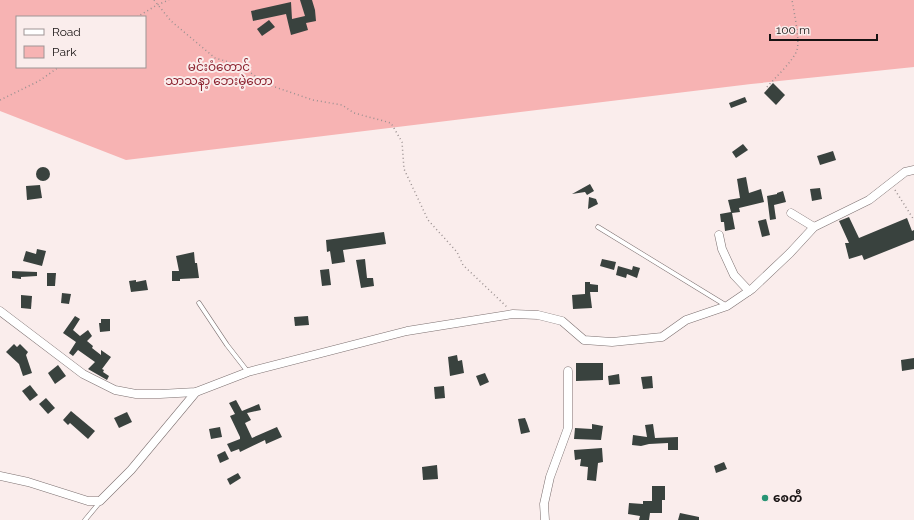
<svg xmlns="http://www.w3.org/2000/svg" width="914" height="520" font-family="Raleway,'Noto Sans Myanmar',sans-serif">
	<rect width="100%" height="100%" fill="#faedec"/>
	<!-- green -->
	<path fill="#f7b3b3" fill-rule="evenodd" d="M0,0H914V67L751,84L126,160L0,111ZM17,17H145V67H17Z"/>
	<!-- building -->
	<g fill="#39423e">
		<path d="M300,0H312L315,10L316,21L306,23L308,30L291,35L286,14L253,21L251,11L291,2L292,19L305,16Z"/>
		<path d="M269,20L275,27L262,36L257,29Z"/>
		<path d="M773,83L785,95L776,105L764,93Z"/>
		<path d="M745,97L747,102L731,108L729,103Z"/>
		<path d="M743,144L748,150L736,158L732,152Z"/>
		<path d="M833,151L836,160L820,165L817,156Z"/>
		<circle cx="43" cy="174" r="7"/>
		<path d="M746,177L749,193L761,189L764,202L739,208L740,212L732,213L735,229L725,231L724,222H721L720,214L731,212L728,200L740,198L737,179Z"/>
		<path d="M590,184L594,191L587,195L585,192L572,194Z"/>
		<path d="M40,185L42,198L27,200L26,186Z"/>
		<path d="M820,188L822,199L812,201L810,189Z"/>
		<path d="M783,191L786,202L774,205L776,219L770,220L767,196L777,194V193Z"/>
		<path d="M589,197L596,199L598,204L588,209Z"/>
		<path d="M849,217L859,238L907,218L912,231L914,230V240L864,260L862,255L849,259L845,243H849L839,221Z"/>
		<path d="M766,219L770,235L762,237L758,221Z"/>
		<path d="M384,232L386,244L343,250L345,262L332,264L330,251L327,252L326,240Z"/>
		<path d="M37,249L46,251L42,266L23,261L26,251L36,254Z"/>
		<path d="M194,252L195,263H197L199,278L180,279V281H172V271H179L176,256Z"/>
		<path d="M365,259L367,278H373L374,286L361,288L356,260Z"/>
		<path d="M602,259L616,262L614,270L600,266Z"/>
		<path d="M618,266L632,270L633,266L640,268L637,278L627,274L626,278L616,275Z"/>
		<path d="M329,269L331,285L322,286L320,270Z"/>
		<path d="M12,271L37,272V276L21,277V279L12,278Z"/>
		<path d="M47,273H56L55,286H47Z"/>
		<path d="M136,280V282L146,280L148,290L131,292L129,281Z"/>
		<path d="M585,282H590V284L598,285V292H590L592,308L573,309L572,295L585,294Z"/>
		<path d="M62,293L71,294L69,304L61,303Z"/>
		<path d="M21,295L32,296L31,309L21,308Z"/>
		<path d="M75,316L80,319L73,330L80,336L88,330L92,336L87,341L93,346L92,348L101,355V350L111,357L102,369L104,370L103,372L109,376L107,380L88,369L95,362L78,350L73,356L69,353L76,342L63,333Z"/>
		<path d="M308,316L309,325L295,326L294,317Z"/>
		<path d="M101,319H110V331L100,332L99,323H101Z"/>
		<path d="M14,344L17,347L20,344L28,352L26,355L32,373L23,376L19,364L6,352Z"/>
		<path d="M457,355L458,361L462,360L464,373L450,376L448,357Z"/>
		<path d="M914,358V369L902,371L901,360Z"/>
		<path d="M576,363H603V380L576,381Z"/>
		<path d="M58,365L66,376L55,384L48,373Z"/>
		<path d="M485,373L489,382L480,386L476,376Z"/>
		<path d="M619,374L620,384L609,385L608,376Z"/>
		<path d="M652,376L653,388L643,389L641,377Z"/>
		<path d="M30,385L38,395L30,401L22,391Z"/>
		<path d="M444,386L445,398L435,399L434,387Z"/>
		<path d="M46,398L55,408L48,414L39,404Z"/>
		<path d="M236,400L242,411L259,404L261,410L247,413L251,420L245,423L252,438L277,427L282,437L266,444L265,440L240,452L239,449L231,452L227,444L240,439V437L230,416L235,414L229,403Z"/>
		<path d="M71,411L95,431L88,439L70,423L68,425L63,420Z"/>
		<path d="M127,412L132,422L119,428L114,418Z"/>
		<path d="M525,418L527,423L530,432L521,434L518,419Z"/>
		<path d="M592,424L603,426L601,440L574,439L575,428L592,429Z"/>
		<path d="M653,424L655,438L678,437V450H668V443L649,444L641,446L632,445L633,435L647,437L645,425Z"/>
		<path d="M220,427L222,437L211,439L209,429Z"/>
		<path d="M602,448L603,462L598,463L596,481L587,480L588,467L580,466L581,459L575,460L574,450Z"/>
		<path d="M225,451L229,459L220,463L217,455Z"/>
		<path d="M724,462L727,469L716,473L714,466Z"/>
		<path d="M437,465L438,479L423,480L422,467Z"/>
		<path d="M238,473L241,478L230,485L227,479Z"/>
		<path d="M652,486H665V500H662V513H650L649,520H639L640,516L628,514L629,503L643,504V501H652Z"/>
		<path d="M680,513L699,517V520H678Z"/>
	</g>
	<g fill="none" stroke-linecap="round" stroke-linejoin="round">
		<defs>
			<g id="lane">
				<path d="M598,227L727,306"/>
				<path d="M199,303L227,345L248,372"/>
				<path d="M85,520L100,502"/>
			</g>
			<g id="street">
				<path d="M791,213L814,227"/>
				<path d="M719,235L722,249L734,275L749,291"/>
				<path d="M0,311L83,374L115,390L136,394H160L196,392L248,372L407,331L513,314L538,315L562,321L584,340L612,342L662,337L686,320L727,306L752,289L790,253L814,227L869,200L905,172L914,170"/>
				<path d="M0,476L28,482L88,501H100L131,470L196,392"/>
				<path d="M545,520L544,504L550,477L568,428V371"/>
			</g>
		</defs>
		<!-- lane casing -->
		<use href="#lane" stroke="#7c7070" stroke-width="5"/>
		<!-- street casing -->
		<use href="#street" stroke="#7c7070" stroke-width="9"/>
		<!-- path -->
		<g stroke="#9b9191" stroke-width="1.5" stroke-dasharray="1 3" stroke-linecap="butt">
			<path d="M154,0L171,21L215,58L239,65L269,85L313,100L342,105L354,113L391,123L402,142L404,169L428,220L457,252L463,265L508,308"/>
			<path d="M137,17L157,5L169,0"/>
			<path d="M767,87C774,79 794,60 797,50C800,40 794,12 792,0"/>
			<path d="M0,100L39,81L59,67"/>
			<path d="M895,190L914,220"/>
		</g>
		<!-- lane -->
		<use href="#lane" stroke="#fff" stroke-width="4"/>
		<!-- street -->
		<use href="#street" stroke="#fff" stroke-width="8"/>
	</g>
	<!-- markers -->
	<circle fill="#289474" stroke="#faedec" stroke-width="1.5" cx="765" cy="498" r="4"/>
	<g text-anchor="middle" stroke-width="4" stroke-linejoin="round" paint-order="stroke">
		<!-- park labels -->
		<g font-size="12" fill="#8c222f" stroke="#faedec">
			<text x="219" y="71">မင်းဝံတောင်<tspan x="219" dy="14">သာသနာ့ ‌ဘေးမဲ့တော</tspan></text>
		</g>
		<!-- poi labels -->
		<g font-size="12" font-weight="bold" fill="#171212" stroke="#faedec" text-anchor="start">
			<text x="773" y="502">စေတီ</text>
		</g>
	</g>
	<!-- legend -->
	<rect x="16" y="16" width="130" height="52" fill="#faedec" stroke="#9f9595"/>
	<rect x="24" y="29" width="20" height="6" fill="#ffffff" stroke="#9f9595"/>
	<text x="52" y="36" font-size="12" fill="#171212">Road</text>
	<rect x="24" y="46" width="20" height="12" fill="#f7b3b3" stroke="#9f9595"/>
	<text x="52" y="56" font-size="12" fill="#171212">Park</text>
	<!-- scale -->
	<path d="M770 34v6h107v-6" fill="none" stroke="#171212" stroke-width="2"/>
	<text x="776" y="34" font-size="12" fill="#171212" stroke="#faedec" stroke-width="3" paint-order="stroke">100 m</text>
</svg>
